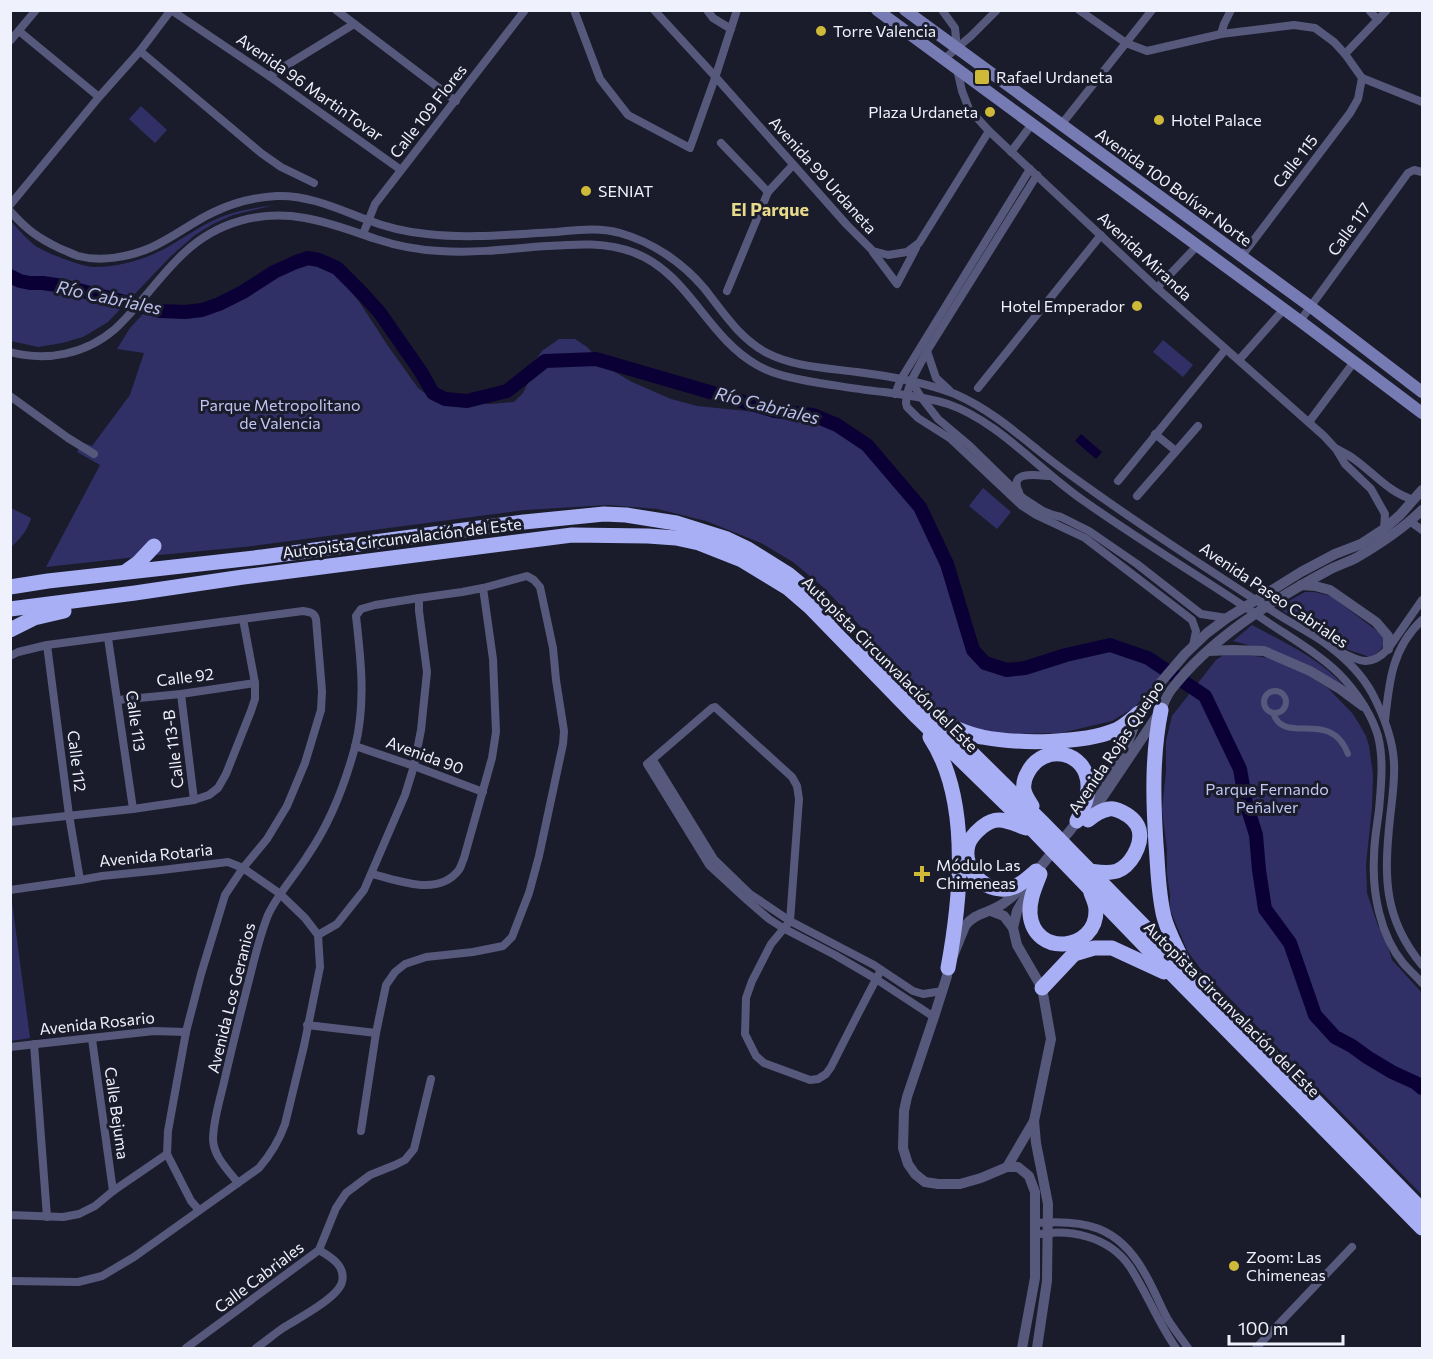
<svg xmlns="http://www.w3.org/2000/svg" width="1433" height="1359" font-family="Commissioner,sans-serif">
	<rect width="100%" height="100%" fill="#1a1c2b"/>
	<!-- green -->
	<g fill="#303067">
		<path d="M141,106L167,130L155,143L129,119Z"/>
		<path d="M274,205L233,215L213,224L195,235L171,256L108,322L83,337L62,343L38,347L11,341V221C19,230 27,240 37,247C49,254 80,266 93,267C112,268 139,261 156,253C178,243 198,226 221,217C238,210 256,208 274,205Z"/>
		<path d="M306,260L333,270L360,303L388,346L418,388L431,398L459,403L491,404L514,402L523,393L531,377L532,365L542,351L559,339H575L587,347L606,367L632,382L671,399L697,406L814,418L837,426L857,438L876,455L900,481L925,517L943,548L969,641L978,657L1000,672H1029L1115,644L1156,661L1166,668L1135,707L1112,721L1061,733L1002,734L978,731L946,718L925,698L850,615L823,587L793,562L761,543L706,521L658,509L608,505L525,510L244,547L127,558L46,567L100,465L77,452L84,443L92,446L130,395L144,353L117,349L130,328L143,314L174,315L196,312L226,300L261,282L286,264Z"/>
		<path d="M1163,340L1193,365L1183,377L1153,352Z"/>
		<path d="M983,488L1011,512L997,529L969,506Z"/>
		<path d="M11,508L31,518C28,530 20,539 11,547Z"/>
		<path d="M1305,592H1314L1331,596L1377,631L1383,637L1385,642C1382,650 1377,653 1370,657L1349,650L1281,610L1287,602Z"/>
		<path d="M1252,625C1283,642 1319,658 1343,685L1252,646L1233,641Z"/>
		<path d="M1225,654L1255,656L1268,658L1298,669L1328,688L1352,713L1358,722L1366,736L1369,746L1373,774L1372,808L1366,864L1367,893L1378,926L1386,940L1392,960L1422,993V1195L1200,968L1188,952L1170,910V894L1167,875V849L1162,810L1166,771V741L1172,716L1216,660Z"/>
		<path d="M12,902L30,1038L11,1041L10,903Z"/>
	</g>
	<!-- water -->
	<path fill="#0b0036" d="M1081,434L1102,452L1096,459L1075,441Z"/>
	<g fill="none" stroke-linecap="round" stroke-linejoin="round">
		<!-- river -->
		<path stroke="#0b0036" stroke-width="14" d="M10,276L20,281L30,283H43L63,286L160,311L185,312L202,310L219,304L243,292L274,272L296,262L308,258L319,260L337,268L362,293L380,313L421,372L433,393L445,399L467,401L507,391L545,361L596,359L775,411L813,415L837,425L867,445L920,507L947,564L973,650L985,663L1007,670L1025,668L1066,655L1110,645L1148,658L1205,696L1240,769L1246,803L1256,835L1259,870L1265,909L1290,943L1315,1015L1335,1037L1352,1046L1367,1057L1392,1072L1416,1083L1422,1088"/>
		<!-- pedestrian -->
		<g stroke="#56597c" stroke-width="6">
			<circle cx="1275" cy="702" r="11"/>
			<path d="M1273,713C1285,747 1330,707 1348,754"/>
		</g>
		<!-- minor -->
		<g stroke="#56597c" stroke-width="8">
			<path d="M171,10L269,76L401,170"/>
			<path d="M336,10L456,101"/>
			<path d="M574,10L600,79L628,115L690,148L715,78L737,10"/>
			<path d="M654,10L712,73L847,225L873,251L888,255L907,252L919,243L989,131"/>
			<path d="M707,10L713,18L731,29"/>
			<path d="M942,10L955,28L957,49"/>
			<path d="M1079,10L1126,43L1147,51L1221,34L1294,25L1315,28L1334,42L1345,54L1362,78L1422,102"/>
			<path d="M1369,10L1378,20"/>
			<path d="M19,31L99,97"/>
			<path d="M1221,34L1224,24L1231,10"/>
			<path d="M10,41L36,10"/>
			<path d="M140,51L261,153L281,167L314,183"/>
			<path d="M1345,54L1387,10"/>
			<path d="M943,60L971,36L997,10"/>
			<path d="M957,69L962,91L969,109L989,131L1157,288L1324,436L1336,449L1345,464L1371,489L1385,514L1384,529"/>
			<path d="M269,76L354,24"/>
			<path d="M1061,125L1152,10"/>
			<path d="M721,143L768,192"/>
			<path d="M1011,152L1032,124"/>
			<path d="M1037,175L927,351L911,381L907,394L906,403L907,407L918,418L951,439L1022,506L1036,515L1085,538L1192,620L1196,631L1193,646"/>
			<path d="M10,205L99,97L140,51L171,10"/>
			<path d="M10,211C27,230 38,238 61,249C67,251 72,254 78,256C101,262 129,257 150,248C173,238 192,222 214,212C233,203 257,197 277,196C308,195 336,208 365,219C385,227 406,232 427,234C470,239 514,234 556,232C578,230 599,227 620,233C652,242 682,262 704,288C723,312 739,338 767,353C794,367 827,368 857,372C890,376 924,382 955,394C987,408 1012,429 1039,451C1055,464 1073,477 1090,489C1150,532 1212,572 1274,612C1292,624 1312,633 1329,646C1345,658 1362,675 1372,693C1383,714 1393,739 1394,763C1395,781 1392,800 1390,818C1384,876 1383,918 1422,965"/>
			<path d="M363,234L375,204L525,10"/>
			<path d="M873,252L897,284L916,248"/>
			<path d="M1241,257L1350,113L1358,99L1362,78"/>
			<path d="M1157,288L1197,246"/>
			<path d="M727,291L768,192L793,165"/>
			<path d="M1300,321L1408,173L1414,170L1422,172"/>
			<path d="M927,351L936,378L949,390"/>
			<path d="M10,352C47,362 86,354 115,329C140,306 159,276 184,253C217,222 260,210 305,218C329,222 352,231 376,239C397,246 418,250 440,251C471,253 502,250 533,247C567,245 602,240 635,253C689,274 707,337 757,365C776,376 797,379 819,383C840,386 862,390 884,392C905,395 926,397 948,404C998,421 1040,471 1084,501C1142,542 1204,579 1263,619C1289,637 1325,657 1345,680C1359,696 1372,716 1378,736C1384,760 1381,786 1379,810C1377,826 1374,841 1374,857C1372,892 1380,935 1403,963C1409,970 1416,976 1422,983"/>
			<path d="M1239,360L1284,309"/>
			<path d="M911,381L921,397L938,419L970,446L1023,498L1043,511L1053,515L1061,517L1089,531L1137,564L1201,614L1227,618"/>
			<path d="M978,388L1101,235"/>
			<path d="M895,394L901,379L1030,169"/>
			<path d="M10,396L68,438L94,454"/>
			<path d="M1309,422L1354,362"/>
			<path d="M1155,434L1176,451"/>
			<path d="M1337,449C1342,452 1349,455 1354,459C1375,474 1388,492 1414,500"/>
			<path d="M1118,481L1225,350"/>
			<path d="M1019,492C1008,470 1037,475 1049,476"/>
			<path d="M1137,496L1198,426"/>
			<path d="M1411,522L1422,530"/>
			<path d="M108,638L133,809"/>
			<path d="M47,645L69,815L80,880"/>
			<path d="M1341,652C1360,662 1371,667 1388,649L1422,600"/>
			<path d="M10,656L18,652L47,645L303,611C309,612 314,612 316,619L322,691L321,710L305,763L287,806L267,839L243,868L225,895L201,974L186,1032L168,1131L167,1154L191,1201L199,1210"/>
			<path d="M181,694L194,800"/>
			<path d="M118,700L181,694L255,683"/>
			<path d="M1385,721C1389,682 1392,648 1422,620"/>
			<path d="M355,746L414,766L483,792"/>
			<path d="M653,760L714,859L750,894L790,921L874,965L913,991L923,994L943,991"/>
			<path d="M10,822L133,809L194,800L209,795L218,788L226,774L251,711L255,699V683L243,619"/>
			<path d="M10,890L80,880L102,876L162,870L228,862L243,868L279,893L305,918L318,935L320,967L304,1046L285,1124C279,1141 271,1154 259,1168L134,1257L102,1276L78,1282L10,1281"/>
			<path d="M318,935L337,924L364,890L405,795L414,766L421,730L427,672L419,611V598L462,592L483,588L493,659L496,732L492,758L464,858C462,862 461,868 458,871C437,897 398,880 372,874"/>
			<path d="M881,970C864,1002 847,1035 831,1067L826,1074L818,1079L810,1080L764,1063L756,1056L745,1034L746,998L752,981L771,944L790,921L799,799L797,786L792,777L715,707L712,708L647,764L709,865L747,900L769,919L783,928L835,955L876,979L934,1017"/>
			<path d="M307,1025L376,1033"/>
			<path d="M92,1039L113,1191"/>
			<path d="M34,1044L47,1217"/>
			<path d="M10,1047L154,1031L186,1032"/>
			<path d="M361,1131L376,1033L386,985L395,972L405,964L426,957L473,952L503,946L512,937L529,893L539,856L563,744L564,731L556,680L553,648L540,587L534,580L527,576L483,588"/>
			<path d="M238,1183C228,1170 214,1157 213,1140C213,1121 220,1100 224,1082C232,1047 241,1011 250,976C255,956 260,935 268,915C278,893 295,876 308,855C330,823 345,784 355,747C366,704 361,660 356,616L361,609L375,605L419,598"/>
			<path d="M10,1215L63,1217L79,1214L95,1206L113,1191L167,1154"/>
			<path d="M1035,1223C1085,1219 1118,1226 1144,1272C1153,1287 1159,1303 1167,1318C1173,1328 1181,1338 1188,1348"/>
			<path d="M1034,1235C1069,1228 1109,1236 1130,1267C1147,1293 1158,1323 1176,1348"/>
			<path d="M186,1348L319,1250L336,1208L346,1193L370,1175L395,1165L405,1160L414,1149L431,1079"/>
			<path d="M256,1348C265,1342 274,1334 283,1328C297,1319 338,1298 342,1282C346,1266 331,1257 319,1250"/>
			<path d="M1256,1348L1352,1247"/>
		</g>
		<!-- tertiary -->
		<g stroke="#56597c" stroke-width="10">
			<path d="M1301,585L1315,586L1330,590L1376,622L1388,636V649"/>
			<path d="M1209,651L1232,650L1264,651L1310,671L1340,689L1363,706"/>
			<path d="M1089,802L1127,745L1139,713L1161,682L1185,654L1207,633L1227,618L1301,572L1335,554L1361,544L1384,529L1400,515L1422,490"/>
			<path d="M1090,816L1161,710C1164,703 1167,695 1171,690C1210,639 1271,601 1327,571C1336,566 1346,563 1356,558C1380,544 1403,529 1422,510"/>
			<path d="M1032,885L1017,911L1013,928L1017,945L1042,988L1051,1039L1034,1121L1036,1143L1048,1204L1047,1281L1037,1348"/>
			<path d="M991,911L1004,916L1013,928"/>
			<path d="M1007,1167L1034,1121"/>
			<path d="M1022,1348L1035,1278V1192L1029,1176L1018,1167H1007L981,1178L960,1184H938L925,1182L915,1174L908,1164L903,1148L904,1111L907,1097L934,1017L947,976L948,968L965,926C975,912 991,913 1004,903C1025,888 1042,865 1058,845C1066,836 1074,826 1081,816"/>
		</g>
		<!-- secondary -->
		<g stroke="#767bb3" stroke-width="12">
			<path d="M877,10L1300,321L1422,413"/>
			<path d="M905,10L1311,307L1422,392"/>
		</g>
		<!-- motorway -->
		<g stroke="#a9aff5" stroke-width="15">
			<path d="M125,572L139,562L154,546"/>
			<path d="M10,587L48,581L262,557L524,522L604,514L626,515L676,523L727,539L748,549L788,574L811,593L834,617"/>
			<path d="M10,609L135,593L243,577L572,535L648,536L676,538L699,543L742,560L788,588L810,607L917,717L1036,833L1178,980L1422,1228"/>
			<path d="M10,630L34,618L64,611"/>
			<path d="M864,647L1042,822L1422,1210"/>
			<path d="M1161,710C1152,754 1153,799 1156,844C1158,868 1158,893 1164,917C1168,932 1176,946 1182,960"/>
			<path d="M947,725C958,729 970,735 982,737C1018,744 1082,744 1116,730C1125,726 1132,719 1139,713"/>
			<path d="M930,737C971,799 961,898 948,968"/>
			<path d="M1032,806C1029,801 1025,796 1024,790C1023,784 1025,777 1028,772C1044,742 1087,751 1088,785C1089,797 1082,810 1077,821"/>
			<path d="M1088,820C1094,815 1101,810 1109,809C1113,808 1118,810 1122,812C1142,822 1144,837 1134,855C1130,862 1125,868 1117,871C1108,874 1098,872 1089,871"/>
			<path d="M1026,828C1017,825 1008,820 999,820C993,820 987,823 982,827C976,832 970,838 968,845C961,871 989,897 1014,887C1022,884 1030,876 1036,871"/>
			<path d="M1040,874C1035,887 1029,900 1030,914C1034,958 1097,951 1096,910C1096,904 1093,898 1091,893"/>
			<path d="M1042,988L1074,954L1094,948H1112L1164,972"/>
		</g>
	</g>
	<!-- markers -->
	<g fill="#ceb938" stroke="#1a1c2b" stroke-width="2">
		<circle cx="821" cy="31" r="6"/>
		<rect x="974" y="69" width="16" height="16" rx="3"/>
		<circle cx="990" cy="112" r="6"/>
		<circle cx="1159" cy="120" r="6"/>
		<circle cx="586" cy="191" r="6"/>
		<circle cx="1137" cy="306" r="6"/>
		<path d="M919 865h6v6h6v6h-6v6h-6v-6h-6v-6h6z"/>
		<circle cx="1234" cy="1266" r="6"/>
	</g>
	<g text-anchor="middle" stroke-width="6" stroke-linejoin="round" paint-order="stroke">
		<!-- poi labels -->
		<g font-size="16" fill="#eff1fc" stroke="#1a1c2b" text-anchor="start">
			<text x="833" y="37">Torre Valencia</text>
			<text x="996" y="83">Rafael Urdaneta</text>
			<text x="978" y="118" text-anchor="end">Plaza Urdaneta</text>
			<text x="1171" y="126">Hotel Palace</text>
			<text x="598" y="197">SENIAT</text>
			<text x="1125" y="312" text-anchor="end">Hotel Emperador</text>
			<text x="936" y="871">Módulo Las<tspan x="936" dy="18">Chimeneas</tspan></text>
			<text x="1246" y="1263">Zoom: Las<tspan x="1246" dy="18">Chimeneas</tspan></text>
		</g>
		<!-- street labels -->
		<g font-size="16" fill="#eff1fc" stroke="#1a1c2b">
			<text transform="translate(310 87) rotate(35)" y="6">Avenida 96 MartinTovar</text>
			<text transform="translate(428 111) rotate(-52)" y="6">Calle 109 Flores</text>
			<text transform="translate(1295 161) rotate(-52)" y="6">Calle 115</text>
			<text transform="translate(823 175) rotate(48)" y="6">Avenida 99 Urdaneta</text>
			<text transform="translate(1174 187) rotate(36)" y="6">Avenida 100 Bolívar Norte</text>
			<text transform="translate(1349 229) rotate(-54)" y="6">Calle 117</text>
			<text transform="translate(1145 256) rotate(43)" y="6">Avenida Miranda</text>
			<text transform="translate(402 538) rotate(-7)" y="6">Autopista Circunvalación del Este</text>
			<text transform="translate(1274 595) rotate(34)" y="6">Avenida Paseo Cabriales</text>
			<text transform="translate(890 664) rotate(45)" y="6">Autopista Circunvalación del Este</text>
			<text transform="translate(185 677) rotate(-7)" y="6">Calle 92</text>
			<text transform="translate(136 721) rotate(82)" y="6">Calle 113</text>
			<text transform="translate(1116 747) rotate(-56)" y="6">Avenida Rojas Queipo</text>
			<text transform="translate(173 749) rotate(-97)" y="6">Calle 113-B</text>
			<text transform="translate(425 755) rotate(20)" y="6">Avenida 90</text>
			<text transform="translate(77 761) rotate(83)" y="6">Calle 112</text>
			<text transform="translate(156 855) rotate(-6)" y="6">Avenida Rotaria</text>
			<text transform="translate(231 998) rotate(-76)" y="6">Avenida Los Geranios</text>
			<text transform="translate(1232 1009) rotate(45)" y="6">Autopista Circunvalación del Este</text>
			<text transform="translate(97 1023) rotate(-6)" y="6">Avenida Rosario</text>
			<text transform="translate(117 1113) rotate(82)" y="6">Calle Bejuma</text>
			<text transform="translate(259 1277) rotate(-37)" y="6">Calle Cabriales</text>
		</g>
		<!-- park labels -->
		<g font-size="16" fill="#c0c5f1" stroke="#1a1c2b">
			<text x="280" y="411">Parque Metropolitano<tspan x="280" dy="18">de Valencia</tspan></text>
			<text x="1267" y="795">Parque Fernando<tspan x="1267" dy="18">Peñalver</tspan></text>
		</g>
		<!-- neighbourhood labels -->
		<g font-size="18" font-weight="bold" fill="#e8da8c" stroke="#1a1c2b">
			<text x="770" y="216">El Parque</text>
		</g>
		<!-- water labels -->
		<g font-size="18" font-style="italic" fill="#bbc1ed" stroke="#1a1c2b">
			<text transform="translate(109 298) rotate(12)" y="6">Río Cabriales</text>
			<text transform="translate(767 406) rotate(14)" y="6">Río Cabriales</text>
		</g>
	</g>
	<!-- border -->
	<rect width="1433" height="1359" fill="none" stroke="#eff1fc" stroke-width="24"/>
	<!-- scale -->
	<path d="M1229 1335v9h114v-9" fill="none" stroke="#eff1fc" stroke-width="3"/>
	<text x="1238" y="1335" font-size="18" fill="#eff1fc" stroke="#1a1c2b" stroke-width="4.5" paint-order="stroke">100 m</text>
</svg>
